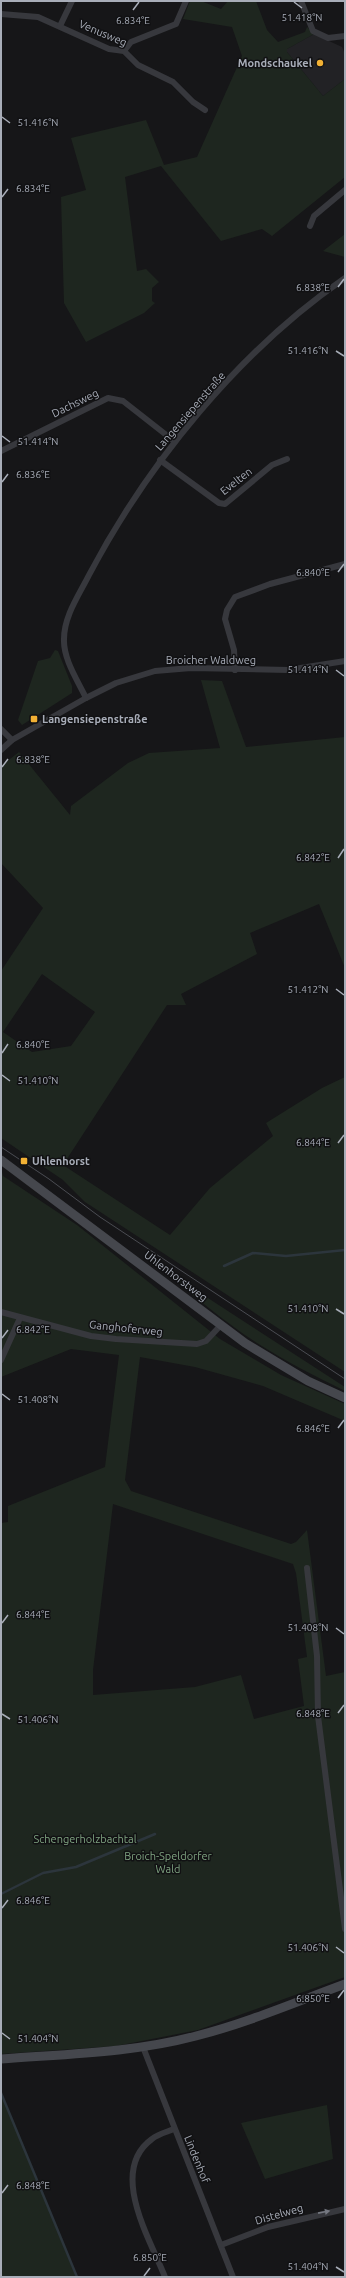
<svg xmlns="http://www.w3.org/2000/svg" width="346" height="2278" font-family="Ubuntu,sans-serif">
	<rect width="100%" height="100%" fill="#161618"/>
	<!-- built -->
	<path fill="#222225" d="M314,34L342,47L345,54V79L323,96L287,52V49Z"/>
	<!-- green -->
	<g fill="#1e261f" fill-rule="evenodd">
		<path d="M190,1H201L221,9L228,1H256L267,30L278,42L305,32L307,27L314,34L287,49V52L323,96L345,79V177L272,236L262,229L221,241L161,166L125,177L137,271L146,269L159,282L152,288V301L155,303L144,313L86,342L64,303L61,197L86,190L71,138L146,120L164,165L197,157L242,56L232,27L183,19Z"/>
		<path d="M345,234V257L323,251Z"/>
		<path d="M55,650L58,651L72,686V693L22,725L18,720L38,661L50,658Z"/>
		<path d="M201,680L222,681L246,747L345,737V968L319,904L250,933L257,954L181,994L186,1005H167L63,1165L170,1235L210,1188L273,1136L266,1123L322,1088L345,1077V1372L85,1202L63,1180L1,1138V971L43,908L1,863V766L19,752L70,815L71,806L128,763L149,753L220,748ZM42,974L95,1012L71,1046L32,1052L3,1032Z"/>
		<path d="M1,1168L3,1176L77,1225L220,1339L281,1375L345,1404V1421L263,1386L195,1367L140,1357L125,1480L131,1491L291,1544L296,1542L307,1530L326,1676L345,1672V1977L198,2030L116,2046L1,2054V1523L8,1522V1506L105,1467L119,1355L71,1349L1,1377ZM113,1504L293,1564L296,1573L307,1657L298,1659L304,1706L254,1719L241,1675L195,1687L93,1695V1670Z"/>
		<path d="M151,1261L345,1387V1391C315,1376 285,1361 257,1343C220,1319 186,1289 151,1261Z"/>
		<path d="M1,2093L76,2277H1Z"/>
		<path d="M327,2105L333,2159L265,2179L241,2123Z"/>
	</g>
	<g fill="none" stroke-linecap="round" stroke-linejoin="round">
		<!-- stream -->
		<g stroke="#2c353c" stroke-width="2.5">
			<path d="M224,1266L253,1253L286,1256L345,1250"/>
			<path d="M1,1894L43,1873L76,1867L155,1834"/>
			<path d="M1,2093L77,2277"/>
		</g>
		<!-- street -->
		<g stroke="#37383d" stroke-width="6">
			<path d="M301,1L313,31L328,38L345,36"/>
			<path d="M1,14L38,17L109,49L124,51L138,65L173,82L193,102L205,110"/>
			<path d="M60,26L72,1"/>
			<path d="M124,51L131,42L176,24L186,1"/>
			<path d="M310,226L314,216L345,190"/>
			<path d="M1,451L108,398L123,401L174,441"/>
			<path d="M160,460L219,503L225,504L272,465L287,459"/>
			<path d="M235,670L234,650L225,619L227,610L235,597L270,584L345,564"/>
			<path d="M86,698C78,681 63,659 64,639C64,616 79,595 89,575C148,463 240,350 345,278"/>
			<path d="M1,729L12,740"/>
			<path d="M1,750L12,740L86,698L116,683L155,671L191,668L288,670L345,661"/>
			<path d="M1,1312L91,1336L116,1339L197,1344L206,1341L221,1325"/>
			<path d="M1,1360L20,1318"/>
			<path d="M307,1568L317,1656L318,1716L345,1929"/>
			<path d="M143,2047L233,2277"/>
			<path d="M221,2245L268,2227L345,2209"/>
			<path d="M165,2277C150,2239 108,2171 152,2139C158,2134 167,2132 174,2129"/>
		</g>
		<!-- secondary -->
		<g stroke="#45474d" stroke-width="9">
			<path d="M1,1160L245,1343L308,1381L345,1398"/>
			<path d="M1,2059C66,2054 132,2053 196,2036C247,2023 296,2002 345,1984"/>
		</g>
		<!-- tram -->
		<path stroke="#4a4c52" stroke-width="1" d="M1,1147L49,1179L100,1217L345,1379"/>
	</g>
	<!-- one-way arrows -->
	<defs><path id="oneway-solid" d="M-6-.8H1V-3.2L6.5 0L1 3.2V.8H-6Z"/></defs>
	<use fill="#757881" href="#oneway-solid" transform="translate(324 2212) rotate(-11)"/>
	<!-- ticks -->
	<path fill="none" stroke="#a8adb8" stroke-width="1.5" d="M294,2L302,8M133,10L139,2M2,117L10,123M2,197L8,189M338,287L344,279M336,351L344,356M2,436L10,442M2,482L8,474M338,572L344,564M336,670L344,676M2,767L8,759M338,858L344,849M336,989L344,995M2,1053L8,1044M2,1075L10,1081M338,1143L344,1135M336,1309L344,1314M2,1338L8,1330M2,1394L10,1400M338,1428L344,1420M2,1623L8,1615M336,1628L344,1634M338,1713L344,1705M2,1714L10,1719M2,1908L8,1900M336,1947L344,1953M338,1998L344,1990M2,2033L10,2039M2,2193L8,2185M336,2267L344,2272M144,2276L150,2268"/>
	<!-- markers -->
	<g fill="#f2b134" stroke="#111113" stroke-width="1.5">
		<circle cx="320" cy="63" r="4"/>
		<rect x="30" y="715" width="8" height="8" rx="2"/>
		<rect x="20" y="1157" width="8" height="8" rx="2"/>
	</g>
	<g text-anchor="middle" stroke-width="3" stroke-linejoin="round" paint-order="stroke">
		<!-- street labels -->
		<g font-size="11" fill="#a8adb8" stroke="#111113">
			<text transform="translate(103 33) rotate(23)" y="4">Venusweg</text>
			<text transform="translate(75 403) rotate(-26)" y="4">Dachsweg</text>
			<text transform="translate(190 411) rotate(-49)" y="4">Langensiepenstraße</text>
			<text transform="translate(236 481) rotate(-38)" y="4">Evelten</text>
			<text x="211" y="664">Broicher Waldweg</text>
			<text transform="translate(176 1276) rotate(37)" y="4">Uhlenhorstweg</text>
			<text transform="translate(126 1328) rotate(6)" y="4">Ganghoferweg</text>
			<text transform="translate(197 2159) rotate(68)" y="4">Lindenhof</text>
			<text transform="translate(279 2214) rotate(-16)" y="4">Distelweg</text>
		</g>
		<!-- poi labels -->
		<g font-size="11" font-weight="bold" fill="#a8adb8" stroke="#111113" text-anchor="start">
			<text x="312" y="67" text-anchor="end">Mondschaukel</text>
			<text x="42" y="723">Langensiepenstraße</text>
			<text x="32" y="1165">Uhlenhorst</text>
		</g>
		<!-- park labels -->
		<g font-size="11" fill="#7fa381" stroke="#111113">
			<text x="85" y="1843">Schengerholzbachtal</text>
			<text x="168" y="1860">Broich-Speldorfer<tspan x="168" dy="13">Wald</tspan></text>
		</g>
	</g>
	<g font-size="10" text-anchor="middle" fill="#a8adb8" stroke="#111113" stroke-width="3" stroke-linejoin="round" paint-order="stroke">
		<text x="302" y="21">51.418°N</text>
		<text x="133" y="24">6.834°E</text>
		<text x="38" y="126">51.416°N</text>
		<text x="33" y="192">6.834°E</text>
		<text x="313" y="291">6.838°E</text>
		<text x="308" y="354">51.416°N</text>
		<text x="38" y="445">51.414°N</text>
		<text x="33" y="478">6.836°E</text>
		<text x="313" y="576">6.840°E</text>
		<text x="308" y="673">51.414°N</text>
		<text x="33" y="763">6.838°E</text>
		<text x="313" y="861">6.842°E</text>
		<text x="308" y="993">51.412°N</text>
		<text x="33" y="1048">6.840°E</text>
		<text x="38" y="1084">51.410°N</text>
		<text x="313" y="1146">6.844°E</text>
		<text x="308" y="1312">51.410°N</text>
		<text x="33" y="1333">6.842°E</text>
		<text x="38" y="1403">51.408°N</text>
		<text x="313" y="1432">6.846°E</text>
		<text x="33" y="1618">6.844°E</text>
		<text x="308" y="1631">51.408°N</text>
		<text x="313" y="1717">6.848°E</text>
		<text x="38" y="1723">51.406°N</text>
		<text x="33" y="1904">6.846°E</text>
		<text x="308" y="1951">51.406°N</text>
		<text x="313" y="2002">6.850°E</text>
		<text x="38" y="2042">51.404°N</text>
		<text x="33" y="2189">6.848°E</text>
		<text x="150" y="2261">6.850°E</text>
		<text x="308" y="2270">51.404°N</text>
	</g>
	<!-- border -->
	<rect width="346" height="2278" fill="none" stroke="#a8adb8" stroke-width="4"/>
</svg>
